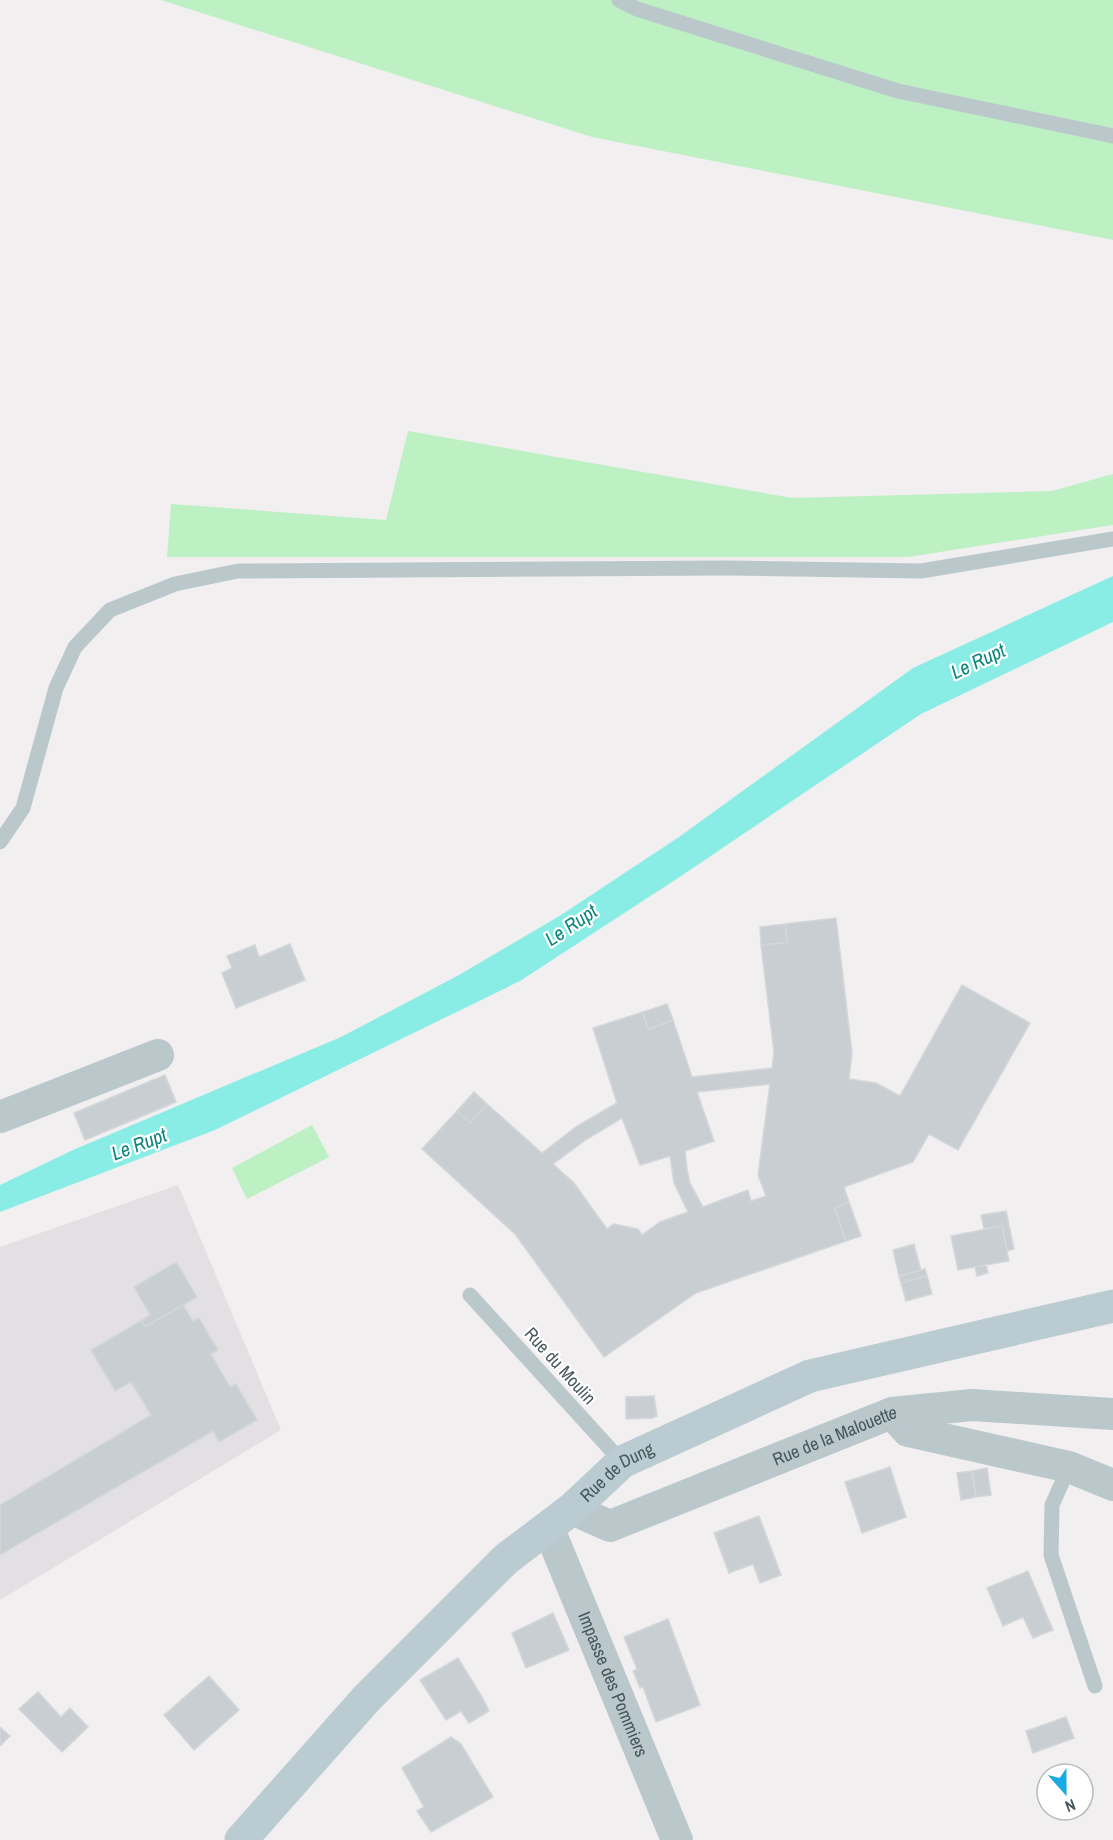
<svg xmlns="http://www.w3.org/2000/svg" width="1113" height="1840" font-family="'Archivo Narrow',sans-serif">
	<rect width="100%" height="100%" fill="#f1eff0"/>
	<!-- education -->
	<path fill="#e2e0e2" d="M178,1185L281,1430L0,1600V1247Z"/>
	<!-- green -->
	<g fill="#bdf0c2">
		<path d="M161,0H1113V240L592,137Z"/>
		<path d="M408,431L792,498L1052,491L1113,474V525L908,557H167L171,504L386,520Z"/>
		<path d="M312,1125L329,1157L247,1199L232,1168Z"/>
	</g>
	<!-- water -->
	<path fill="#89ede6" d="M1113,576V622L921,714L678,878L520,981L215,1130L0,1212V1185L73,1150L341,1037L459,975L561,915L679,837L913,668Z"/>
	<!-- building -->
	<g fill="#c9ced2" stroke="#d3d7da" stroke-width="1.5" fill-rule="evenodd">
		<path d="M836,918L852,1053L849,1079L876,1083L900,1096L962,985L1030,1023L958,1150L929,1134L913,1162L844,1187L849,1202L835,1208L846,1241L696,1293L604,1357L515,1234L422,1149L457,1111L470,1123L487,1104L542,1153L577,1126L617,1103L593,1028L643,1012L648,1029L673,1020L692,1077L772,1068L774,1052L761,945L787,942L785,924ZM770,1084L758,1175L766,1196L751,1201L748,1190L703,1207L690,1183L687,1170L685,1151L714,1141L697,1092ZM622,1118L640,1165L670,1156L674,1183L688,1212L660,1222L642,1235L638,1229L614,1224L607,1229L574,1183L553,1164L587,1139Z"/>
		<path d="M785,924L787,942L761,945L760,927Z"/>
		<path d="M290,944L305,980L236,1008L222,973L232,968L227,956L255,945L259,957Z"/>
		<path d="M667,1004L673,1020L648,1029L643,1012Z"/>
		<path d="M165,1075L176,1102L85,1140L74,1113Z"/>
		<path d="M474,1092L487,1104L470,1123L457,1111Z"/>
		<path d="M849,1202L861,1236L846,1241L835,1208Z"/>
		<path d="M1006,1211L1014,1249L1007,1251L1002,1226L984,1229L981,1215Z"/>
		<path d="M1002,1226L1009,1261L958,1270L951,1236Z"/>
		<path d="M914,1244L921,1271L899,1276L893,1250Z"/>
		<path d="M176,1262L197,1297L145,1327L142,1320L150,1315L134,1287Z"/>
		<path d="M986,1265L988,1273L977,1276L975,1267Z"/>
		<path d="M925,1269L927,1276L901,1283L899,1276Z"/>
		<path d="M927,1276L932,1294L906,1301L901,1283Z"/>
		<path d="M183,1305L193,1321L199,1318L218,1350L211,1354L230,1387L236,1384L257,1420L219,1442L213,1431L0,1555V1505L151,1415L131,1382L115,1391L91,1350L142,1320L145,1327Z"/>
		<path d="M654,1396L657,1416L653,1418L626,1419V1397Z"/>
		<path d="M890,1467L906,1517L862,1533L845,1482Z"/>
		<path d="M987,1468L991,1495L976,1497L972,1471Z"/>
		<path d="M972,1471L976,1497L961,1500L957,1473Z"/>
		<path d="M759,1516L781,1575L760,1583L753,1564L729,1573L714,1533Z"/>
		<path d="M1028,1571L1053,1630L1033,1638L1023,1617L1003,1626L987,1588Z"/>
		<path d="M553,1613L569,1650L526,1668L512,1633Z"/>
		<path d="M668,1619L700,1705L656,1722L643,1687L640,1688L633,1671L637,1669L624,1637Z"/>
		<path d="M458,1658L482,1697L489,1711L469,1723L461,1711L446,1720L420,1680Z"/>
		<path d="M209,1676L239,1710L194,1750L164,1715Z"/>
		<path d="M38,1692L61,1717L70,1708L88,1727L62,1752L19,1709Z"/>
		<path d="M1066,1717L1074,1738L1033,1753L1026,1731Z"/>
		<path d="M0,1727L10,1736L0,1746Z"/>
		<path d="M451,1737L461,1744L493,1797L431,1832L417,1811L424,1807L402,1768Z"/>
	</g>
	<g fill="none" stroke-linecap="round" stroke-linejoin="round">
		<!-- lane -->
		<g stroke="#bac8cc" stroke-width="15">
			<path d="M619,0L637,9L898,91L1113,136"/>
			<path d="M0,842L23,808L56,688L75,647L110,610L175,584L238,571L727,568L921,571L1113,539"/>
			<path d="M470,1295L622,1462"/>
			<path d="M1069,1467L1052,1505L1051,1555L1095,1686"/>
		</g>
		<!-- street -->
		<g stroke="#bac8cc" stroke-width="32">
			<path d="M0,1117L158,1055"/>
			<path d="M892,1413L908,1431L1069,1467L1113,1485"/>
			<path id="s1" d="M572,1509L610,1526L892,1413L972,1405L1113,1414"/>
			<path id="s2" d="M548,1527L677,1840"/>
		</g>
		<!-- secondary -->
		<path stroke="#baccd1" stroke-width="33" id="s3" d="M241,1840L367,1698L506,1559L572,1509L622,1462L810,1376L1113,1306"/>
	</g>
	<g text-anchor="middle" stroke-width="4.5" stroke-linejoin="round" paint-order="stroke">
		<!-- street labels -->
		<g font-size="18" fill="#47585d" stroke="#fff">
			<text transform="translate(560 1366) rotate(48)" y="6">Rue du Moulin</text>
			<text dy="6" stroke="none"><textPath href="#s1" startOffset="284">Rue de la Malouette</textPath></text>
			<text dy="6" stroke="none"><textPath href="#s3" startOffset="528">Rue de Dung</textPath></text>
			<text dy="6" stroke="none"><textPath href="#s2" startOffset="170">Impasse des Pommiers</textPath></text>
		</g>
		<!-- water labels -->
		<g font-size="20" font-style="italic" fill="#0c857c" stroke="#fff">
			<text transform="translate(978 661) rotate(-25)" y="7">Le Rupt</text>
			<text transform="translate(571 925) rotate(-34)" y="7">Le Rupt</text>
			<text transform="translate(139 1144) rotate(-21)" y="7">Le Rupt</text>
		</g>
	</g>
	<!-- north arrow -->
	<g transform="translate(1065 1792) rotate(159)"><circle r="28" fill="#ffffff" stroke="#b5bcbe" stroke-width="1.5"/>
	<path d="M0-4.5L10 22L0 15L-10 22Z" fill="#17aae4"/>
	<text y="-9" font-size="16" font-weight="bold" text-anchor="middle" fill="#47585d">N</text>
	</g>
</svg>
